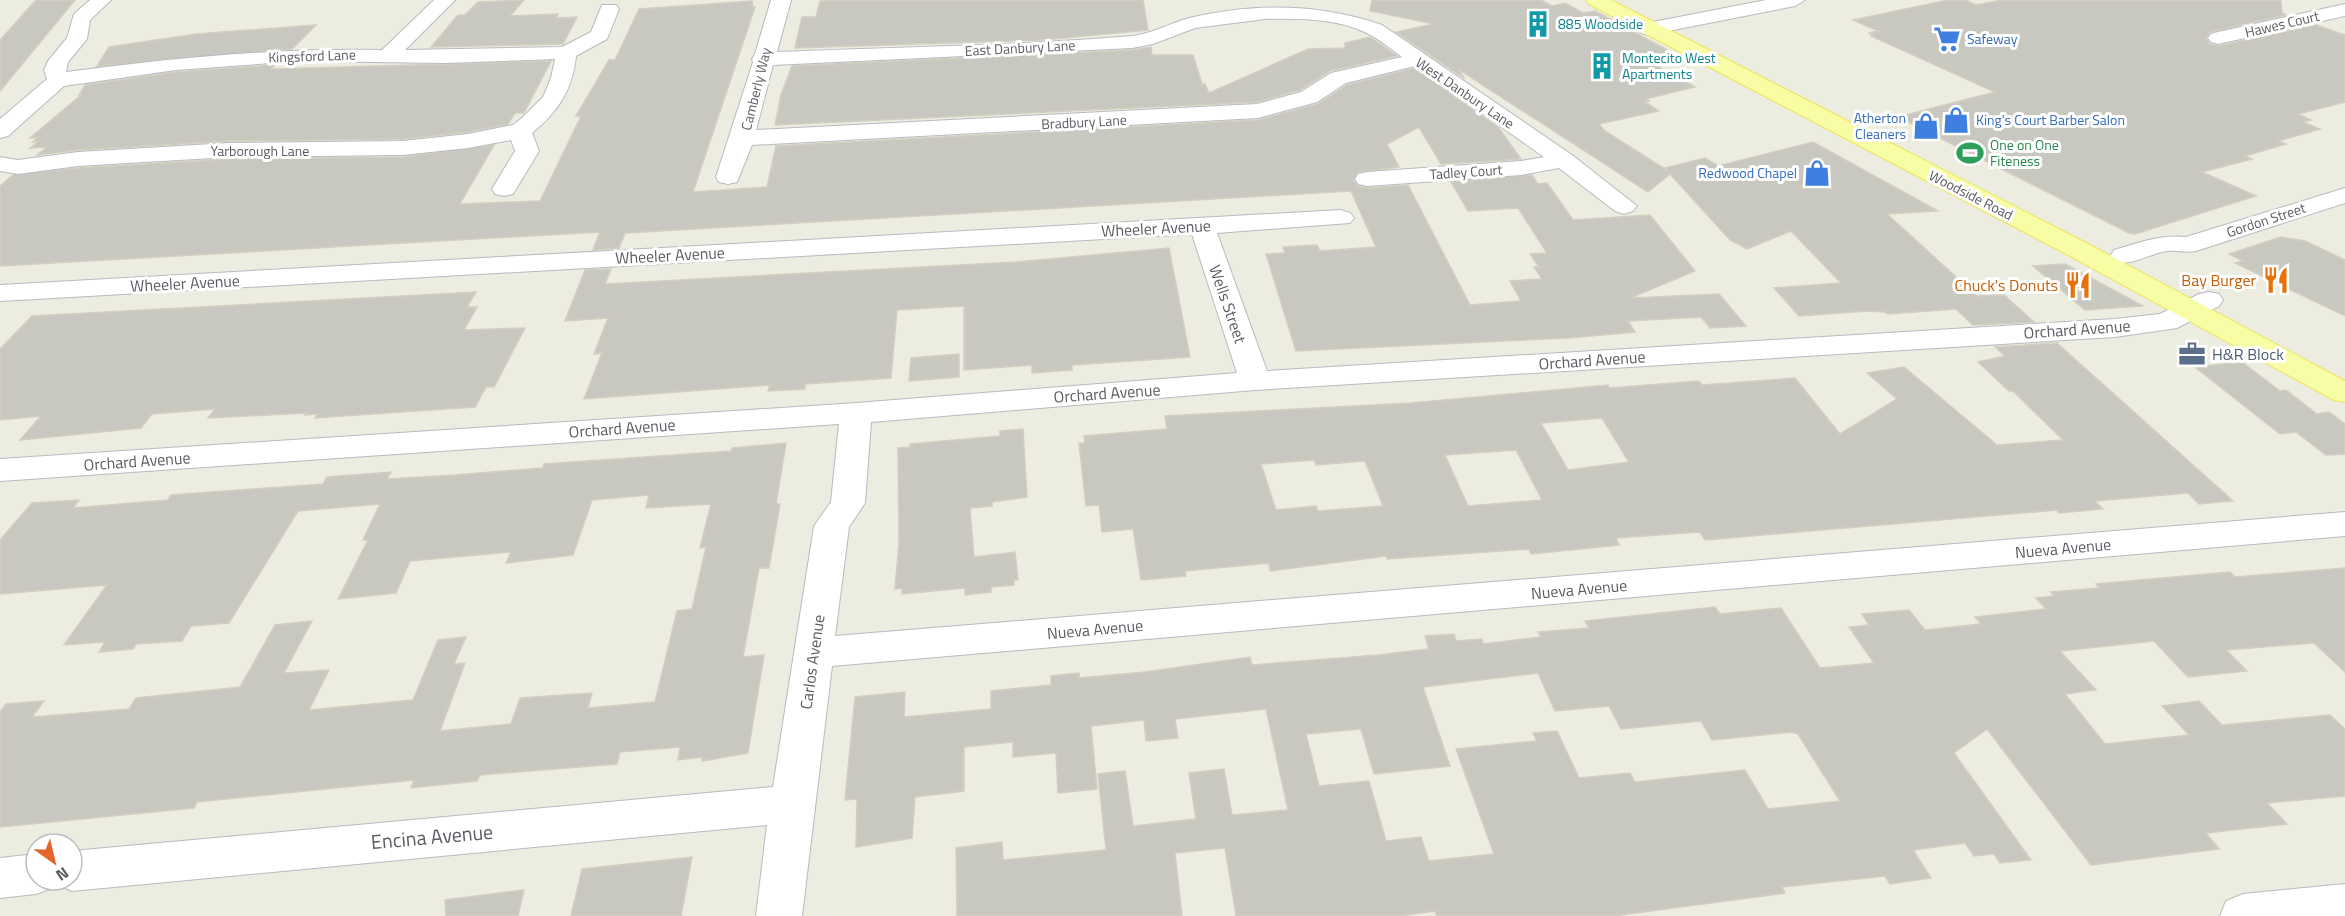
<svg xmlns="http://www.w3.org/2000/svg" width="2345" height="916" font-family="'Titillium Web',sans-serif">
	<rect width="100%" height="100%" fill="#ecece1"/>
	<!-- building -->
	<g fill="#c9c8c0" stroke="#d1cfbf" stroke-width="1.5" fill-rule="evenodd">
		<path d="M36,0H75L0,91V40Z"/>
		<path d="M524,0L510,16L558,14L556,18L577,17L563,44L431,47L458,15H465L478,2Z"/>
		<path d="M856,0H1143L1148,30L1043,40L795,48L802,17H816L820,1Z"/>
		<path d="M1372,0H1541L1552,6L1565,3L1583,13L1595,11L1682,58L1653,64L1695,87L1645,99L1649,101L1645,102L1659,111L1599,124L1605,131L1668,171L1665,168L1705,158L1718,166L1813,142L1938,211L1887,214L1977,296L2004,295L2034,322L1973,325L1956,309L1888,314L1885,312L1868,311L1799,316L1774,288L1841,283L1791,231L1747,249L1730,240L1670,174L1648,192L1458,69L1465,79L1396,32L1434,24L1370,11Z"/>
		<path d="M1948,0H1965L1976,5L2002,0H2281L2282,13L2286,15L2210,32L2206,39L2210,44L2218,46L2316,25L2345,35V102L2298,114L2311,120L2303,122L2320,129L2278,141L2286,144L2245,156L2252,159L2202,172L2256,196L2135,234L2129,233L1898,117L1995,92L1871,36L1873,35L1869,33L1878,31L1853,20Z"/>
		<path d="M752,1L753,7H755L693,192L767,187L776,146L1258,120L1318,104L1347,85L1415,68L1499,128L1521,159L1441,164L1419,127L1387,144L1399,167L1358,172L1353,180L1358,186L1367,188L1408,185L1470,305L1521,301L1510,281L1542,279L1534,267H1539L1530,254L1547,253L1518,208L1468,211L1451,182L1532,175L1538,184L1547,183L1573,220L1650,215L1695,271L1630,298L1719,294L1746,326L1710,328L1701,317L1628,321L1635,332L1568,338L1296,351L1266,254L1285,253L1283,247L1317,245L1320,251L1376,247L1351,191L625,233L619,248L593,250L600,232L0,266V186L13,175L78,168L229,159L403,157L494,145L460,204L540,201L581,116H576L609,60H615L639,9Z"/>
		<path d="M316,25L292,49L97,66L109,47L196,34Z"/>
		<path d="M1370,37L1397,56L1330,71L1300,90L1257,102L775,125L781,95L792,66L1132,50L1151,47L1152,55H1193L1202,84H1205L1209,93L1308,49L1345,48V43Z"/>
		<path d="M551,61L524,113H515L508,124L468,132L403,139L229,141L78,150L37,155L47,147L30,148L39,141L33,142L38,137L30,138L81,95H79L85,85L176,72L275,65L271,69Z"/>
		<path d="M2281,237L2305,241L2345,260V316L2235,263L2243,261L2229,254Z"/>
		<path d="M1169,248L1190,357L1072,365V370L1032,373V365L964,370V306L897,310L891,378L805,384V389L768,391L770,385L584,399L602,353L594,354L608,318L565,321L585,270L611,269L605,284L1017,262Z"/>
		<path d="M2065,264L2143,306L2085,310L2033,266Z"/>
		<path d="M476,292L467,307H477L464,330L525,328L494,387H486L475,407L315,418L317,414L305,415L307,413L208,418L215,409L152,414L141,428L20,440L41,416L0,420V349L32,316Z"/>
		<path d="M2057,343L2233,501L2199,504L2188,493L2095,501L2103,509L2059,513L2057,510L1705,540L1700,532L1616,538L1619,545L1531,554L1529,549L1387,559L1386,556L1270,571L1269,563L1185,571L1186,576L1141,580L1133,529L1102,532L1099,505L1086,506L1079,443H1085L1084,436L1167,429L1165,416L1411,403L1608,385L1609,388L1699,381L1702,385L1795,378L1840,434L1897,399L1867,373L1904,367L1997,445L2063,440L2013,391H2009L1978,362L2005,356L1995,347ZM1602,418L1629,462L1568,470L1541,423ZM1516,450L1542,500L1468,506L1445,455ZM1314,460L1316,465L1365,461L1383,506L1318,511L1316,506L1276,510L1261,464Z"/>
		<path d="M959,354V377L909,381L911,358Z"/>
		<path d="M2242,362L2280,391L2286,390L2317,414L2329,412L2345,424V454L2326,455L2296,432L2280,434L2195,367Z"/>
		<path d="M1023,429L1027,497L992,502V506L970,508L974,557L1015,552L1018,580H1014V585L991,587V592L965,595V588L902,594V588L895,589L899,542L898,448L910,447V444L1000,436V431Z"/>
		<path d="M786,443L776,504H780L769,568H759L743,657L764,655L748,753L702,761V757L678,760L680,747L620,752L617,764L480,775L477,781L411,788L414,780L197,802L194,808L0,827V712L6,704L44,701L32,717L129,709L136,698L240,687L275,625L312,621L284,673L329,670L309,710L413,700L438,640L466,637L454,664L465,663L440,731L511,724L520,698L592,693L588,708L655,702L677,611L692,609L706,547L700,548L711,504L646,508L649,495L592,500L573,555L506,563L511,552L410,561L396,593L338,599L368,540H363L380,504L298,511L229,623L191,626L182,641L136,644L133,649L99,652L105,642L64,645L107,585L0,594V540L32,503L79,500L73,508L168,500L171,495L323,484L327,477L391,472L387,479L455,475L543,468L544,464L731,451L732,448Z"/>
		<path d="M2345,568V672L2314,643L2226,650L2247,671L2188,677L2154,641L2060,651L2096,690L2065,694L2105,744L2189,735L2162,706L2199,701L2222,725L2330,715L2345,729V796L2267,803L2287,824L2206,833L2219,849L2091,865L1987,729L1954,753L2031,860L2000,863L1994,854L1974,856L1965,843L1913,850L1931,878L1890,884L1885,876L1782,887L1785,893L1613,916H1437L1435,911L1399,916H1236L1225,848L1175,853L1182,916H957L956,848L1002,842L1003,860L1106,850L1098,774L1125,771L1133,826L1196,819L1189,773L1224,769L1232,815L1288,810L1266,709L1175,719L1178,738L1146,741L1144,720L1091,726L1097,789L1058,793L1056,753L1013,757V742L964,747V791L915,797L912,838L856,847L857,799L845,800L855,697L905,692L904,717L991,709V691L1051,685V676L1079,673V678L1145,672L1250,657L1252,665L1378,655L1429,649L1425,636L1454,634L1456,641L1482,639L1483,644L1541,637L1538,632L1589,628L1585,621L1715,607L1720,614L1781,608L1820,668L1874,663L1849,627L1869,625L1862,614L1909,610L1925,630L1981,624L1975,617L2046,609L2036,598L2054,596L2051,592L2099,588L2096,584L2230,572L2235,577ZM1538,673L1555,711L1609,706L1621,729L1701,721L1712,740L1792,732L1798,734L1840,801L1768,809L1745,770L1635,782L1630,773L1579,778L1557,731L1533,733L1537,741L1456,749L1494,854L1429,861L1421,837L1386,841L1369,781L1319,786L1306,734L1361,729L1374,774L1450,766L1423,687Z"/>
		<path d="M692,857L681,916H571L582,869Z"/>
		<path d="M524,890L518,916H446L445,900Z"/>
	</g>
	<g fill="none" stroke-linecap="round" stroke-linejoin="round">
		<defs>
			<g id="street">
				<path d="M90,0H111L90,20L87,39L68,62L66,72C174,58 273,48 382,50L434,0H455L405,50L562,47L591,32L602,5H616L619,9L607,39L576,56C573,89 558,112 532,133L539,151L513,194L504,196L495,194L492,189L515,151L511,140L468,148L403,155L229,157L78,166L18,174L0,171V157L18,160L78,152L229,143L403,141L468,134L513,125L522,118L543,97L551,78L555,59L446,63L299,61L176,70L64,86L8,136L0,138V119L47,79L44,70L48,61L67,38L74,14Z"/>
				<path d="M771,0H791L777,52C895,47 1014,46 1132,36C1152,34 1170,23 1189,18C1253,3 1319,3 1382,25L1572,155L1637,206L1633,211L1624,214L1615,211L1559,168L1521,175L1367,186L1358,184L1355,179L1358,174L1367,172L1521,161L1544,157L1415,66L1346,83L1317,102L1258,118L752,145L737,182L728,184L719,182L716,177L753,62L752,59L755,54ZM1265,19C1299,18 1336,18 1367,33C1379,39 1391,49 1402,57L1331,73L1301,92L1257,104L756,130L773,65L1132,48L1153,44L1195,28Z"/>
				<path d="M1766,0H1805L1795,6L1648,35L1641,33L1638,29L1641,25L1648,23Z"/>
				<path d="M2345,4V16L2218,44L2211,42L2208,38L2211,34L2218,32Z"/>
				<path d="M2345,188V203L2196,251C2186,253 2177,250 2167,251C2148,254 2133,266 2114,262L2110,256L2114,250C2138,243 2160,234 2186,237Z"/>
				<path d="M1341,210L1350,213L1354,218L1350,223L1217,233L1267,371L2115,319L2160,314L2199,294L2209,292L2219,294L2223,300L2219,306L2177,328L2115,337L1255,390L871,422L865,503L849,527L835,636L2345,512V536L832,666L802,916H756L767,825L72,891L55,883L52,888L36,894L0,898V858L36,854V880H72V851L773,787L814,526L831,502L839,424L0,481V459L856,403L1237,373L1192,234L0,301V285Z"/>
				<path d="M2345,884V916H2220L2226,901L2243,894Z"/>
			</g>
			<path id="primary" d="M1586,0H1611L2090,245L2345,381V402L2334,400L2072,257L1589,4Z"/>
		</defs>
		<!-- street casing -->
		<use href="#street" stroke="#b9b9c0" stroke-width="2"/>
		<!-- primary casing -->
		<use href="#primary" stroke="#eee558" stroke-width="2"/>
		<!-- street -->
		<use href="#street" fill="#fff" fill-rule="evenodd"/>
		<!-- primary -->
		<use href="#primary" fill="#f8fda5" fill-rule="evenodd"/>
	</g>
	<!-- icons -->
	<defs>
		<symbol id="building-bare" viewBox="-9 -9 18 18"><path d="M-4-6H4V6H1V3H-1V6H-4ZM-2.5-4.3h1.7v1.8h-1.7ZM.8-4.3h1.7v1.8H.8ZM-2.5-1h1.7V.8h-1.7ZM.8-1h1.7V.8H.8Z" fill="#0f9aa8" stroke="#fff" stroke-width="2.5" paint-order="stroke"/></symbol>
		<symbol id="supermarket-bare" viewBox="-9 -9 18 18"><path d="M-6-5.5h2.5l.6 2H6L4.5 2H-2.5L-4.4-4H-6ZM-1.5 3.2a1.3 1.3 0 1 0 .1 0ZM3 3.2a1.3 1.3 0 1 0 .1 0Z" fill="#3f7fe0" stroke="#fff" stroke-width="2.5" paint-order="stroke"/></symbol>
		<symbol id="shop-bare" viewBox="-9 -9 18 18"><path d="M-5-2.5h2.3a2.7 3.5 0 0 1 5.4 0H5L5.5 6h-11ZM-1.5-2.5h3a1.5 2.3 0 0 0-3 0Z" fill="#3f7fe0" stroke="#fff" stroke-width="2.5" paint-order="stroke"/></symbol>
		<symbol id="stadium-bare" viewBox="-9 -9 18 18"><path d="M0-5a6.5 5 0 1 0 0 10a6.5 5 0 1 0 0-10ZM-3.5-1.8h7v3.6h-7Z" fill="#2e9e5b" stroke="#fff" stroke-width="2.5" paint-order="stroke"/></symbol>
		<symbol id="restaurant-bare" viewBox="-9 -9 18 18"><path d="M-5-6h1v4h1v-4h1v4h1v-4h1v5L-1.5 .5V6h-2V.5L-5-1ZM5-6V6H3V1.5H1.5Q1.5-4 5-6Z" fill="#e8710a" stroke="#fff" stroke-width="2.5" paint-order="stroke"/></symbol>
		<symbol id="office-bare" viewBox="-9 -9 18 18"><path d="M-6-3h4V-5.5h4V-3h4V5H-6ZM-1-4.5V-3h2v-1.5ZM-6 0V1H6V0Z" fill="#5c6f8a" stroke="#fff" stroke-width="2.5" paint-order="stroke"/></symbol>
	</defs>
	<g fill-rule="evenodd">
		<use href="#building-bare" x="1519" y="5" width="38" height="38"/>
		<use href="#supermarket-bare" x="1928" y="20" width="38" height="38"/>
		<use href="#building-bare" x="1583" y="47" width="38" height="38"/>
		<use href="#shop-bare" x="1937" y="101" width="38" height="38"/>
		<use href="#shop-bare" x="1907" y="107" width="38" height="38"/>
		<use href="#stadium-bare" x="1951" y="134" width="38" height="38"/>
		<use href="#shop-bare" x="1798" y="154" width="38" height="38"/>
		<use href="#restaurant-bare" x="2257" y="261" width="38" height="38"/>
		<use href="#restaurant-bare" x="2059" y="266" width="38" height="38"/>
		<use href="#office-bare" x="2173" y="335" width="38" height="38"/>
	</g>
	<g text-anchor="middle" stroke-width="6" stroke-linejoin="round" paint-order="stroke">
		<!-- far-culture labels -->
		<g font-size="14" fill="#0d838f" stroke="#fff" text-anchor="start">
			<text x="1558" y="29">885 Woodside</text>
			<text x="1622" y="63">Montecito West<tspan x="1622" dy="16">Apartments</tspan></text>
		</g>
		<!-- far-street labels -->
		<g font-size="14" fill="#595b62" stroke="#fff">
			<text transform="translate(2282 24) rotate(-13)" y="5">Hawes Court</text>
			<text transform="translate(1020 48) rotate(-3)" y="5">East Danbury Lane</text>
			<text transform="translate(312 56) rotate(-2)" y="5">Kingsford Lane</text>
			<text transform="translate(756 89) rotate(-76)" y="5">Camberly Way</text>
			<text transform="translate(1465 93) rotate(34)" y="5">West Danbury Lane</text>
			<text transform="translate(1084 122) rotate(-3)" y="5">Bradbury Lane</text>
			<text x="260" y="156">Yarborough Lane</text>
			<text transform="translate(1466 172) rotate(-4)" y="5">Tadley Court</text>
			<text transform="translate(1971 195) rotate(27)" y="5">Woodside Road</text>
			<text transform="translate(2266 220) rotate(-18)" y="5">Gordon Street</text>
		</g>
		<!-- far-shop labels -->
		<g font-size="14" fill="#366cbe" stroke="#fff" text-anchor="start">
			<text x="1967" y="44">Safeway</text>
			<text x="1906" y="123" text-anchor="end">Atherton<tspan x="1906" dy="16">Cleaners</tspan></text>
			<text x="1976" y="125">King's Court Barber Salon</text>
			<text x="1797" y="178" text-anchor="end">Redwood Chapel</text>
		</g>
		<!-- far-leisure labels -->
		<g font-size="14" fill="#27864d" stroke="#fff" text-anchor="start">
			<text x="1990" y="150">One on One<tspan x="1990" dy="16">Fiteness</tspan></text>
		</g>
		<!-- street labels -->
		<g font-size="16" fill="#595b62" stroke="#fff">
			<text transform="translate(1156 228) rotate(-3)" y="6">Wheeler Avenue</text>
			<text transform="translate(670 255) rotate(-3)" y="6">Wheeler Avenue</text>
			<text transform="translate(185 283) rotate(-3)" y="6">Wheeler Avenue</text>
			<text transform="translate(1228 304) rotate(71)" y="6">Wells Street</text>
			<text transform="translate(2077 329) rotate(-4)" y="6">Orchard Avenue</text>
			<text transform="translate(1592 360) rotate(-4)" y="6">Orchard Avenue</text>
			<text transform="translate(1107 393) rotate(-4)" y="6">Orchard Avenue</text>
			<text transform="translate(622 428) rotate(-4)" y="6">Orchard Avenue</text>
			<text transform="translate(137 461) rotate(-4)" y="6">Orchard Avenue</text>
			<text transform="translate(2063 548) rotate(-5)" y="6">Nueva Avenue</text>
			<text transform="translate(1579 589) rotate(-5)" y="6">Nueva Avenue</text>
			<text transform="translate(1095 629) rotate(-5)" y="6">Nueva Avenue</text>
			<text transform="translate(812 662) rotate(-82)" y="6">Carlos Avenue</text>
		</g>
		<!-- food labels -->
		<g font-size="16" fill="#c56008" stroke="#fff" text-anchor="end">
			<text x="2256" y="286">Bay Burger</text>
			<text x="2058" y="291">Chuck's Donuts</text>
		</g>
		<!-- service labels -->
		<g font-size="16" fill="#4e5e75" stroke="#fff" text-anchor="start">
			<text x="2212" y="360">H&amp;R Block</text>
		</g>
		<!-- near-street labels -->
		<g font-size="20" fill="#595b62" stroke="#fff">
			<text transform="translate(432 837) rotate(-5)" y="7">Encina Avenue</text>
		</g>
	</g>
	<!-- north arrow -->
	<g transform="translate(54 862) rotate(146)"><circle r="28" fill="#ffffff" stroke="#bdbdc0" stroke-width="1.5"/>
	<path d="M0-4.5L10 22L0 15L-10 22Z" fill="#e5652e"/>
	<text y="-9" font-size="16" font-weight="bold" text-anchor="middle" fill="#595b62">N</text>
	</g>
</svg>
